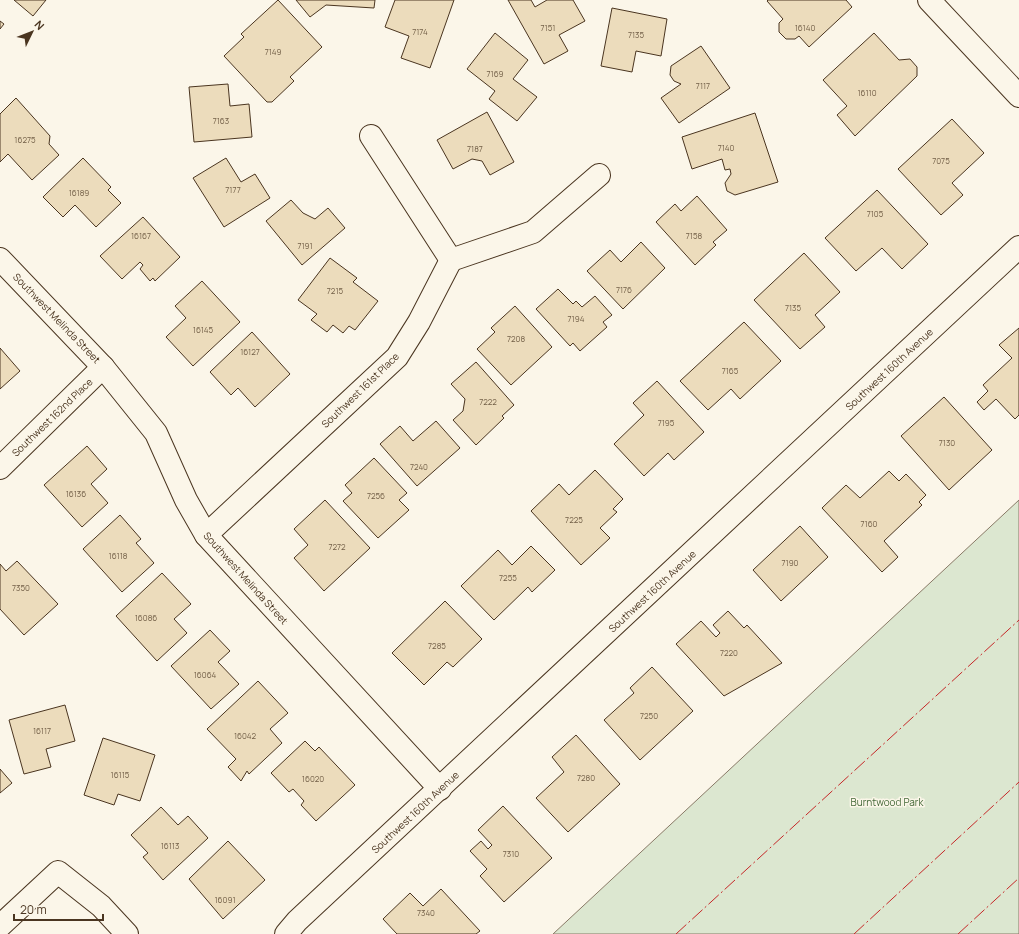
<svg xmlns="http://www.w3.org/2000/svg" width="1019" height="934" font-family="Manrope,sans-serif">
	<rect width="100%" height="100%" fill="#fbf6e9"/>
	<!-- green -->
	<path fill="#dce7d0" stroke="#887966" d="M1019,500V934H553Z"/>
	<!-- building -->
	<g fill="#ecdcbc" stroke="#4a3520">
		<path d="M14,0H46L33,16Z"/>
		<path d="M278,0L322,47L290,77L294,81L272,102H267L224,56L244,37L241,34Z"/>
		<path d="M296,0H375L374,8L326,5L310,17Z"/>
		<path d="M395,0H454L430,68L401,58L409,36L385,27Z"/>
		<path d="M508,0H531L535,7L547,0H573L585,21L559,35L568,51L544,64Z"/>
		<path d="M768,0H846L852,7L809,47L799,36L795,39H786L779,32V23L783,19L767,1Z"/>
		<path d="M612,8L667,19L661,56L636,51L632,72L601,66Z"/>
		<path d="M0,21L4,24L0,29Z"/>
		<path d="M495,33L528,60L513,79L537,97L517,121L489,99L495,91L467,69Z"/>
		<path d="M874,33L899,60L910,59L917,67V76L855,136L837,115L847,106L823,80Z"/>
		<path d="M701,46L730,88L679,123L661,98L681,84L674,81L670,75L671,66Z"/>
		<path d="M228,84L230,106L249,104L252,137L194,142L189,87Z"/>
		<path d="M16,98L50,136L49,144L59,155L32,180L8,154L0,162V114Z"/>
		<path d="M487,112L514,162L490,175L482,161L472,159L453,169L437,140Z"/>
		<path d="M755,113L778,182L735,195L727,191L725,183L731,174L730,169L725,170L722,159L692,169L682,137Z"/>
		<path d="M952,119L984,153L952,183L963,195L941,215L898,169Z"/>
		<path d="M83,158L111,187L108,190L121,203L96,227L75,205L63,217L43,197Z"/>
		<path d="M226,158L241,182L255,174L270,198L224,227L193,178Z"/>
		<path d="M877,190L928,244L902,269L882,248L856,271L825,238Z"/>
		<path d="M697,196L727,230L713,242L716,245L695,265L656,222L675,204L681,211Z"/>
		<path d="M291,200L303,213L315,219L328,208L345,228L302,265L266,221Z"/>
		<path d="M143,217L180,257L155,281L153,278L150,281L140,269L143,265L140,262L122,279L100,256Z"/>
		<path d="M641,242L665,268L623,309L587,271L610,250L621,262Z"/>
		<path d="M804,253L840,292L815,315L825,327L800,349L754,300Z"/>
		<path d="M330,258L357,278L353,282L378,301L355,330L349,326L343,333L333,325L327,332L311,320L317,314L298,300Z"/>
		<path d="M202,281L240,322L193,366L166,337L186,318L175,306Z"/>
		<path d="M558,289L573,304L576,301L582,307L595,296L612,315L603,322L607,327L580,351L573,343L570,346L536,309Z"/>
		<path d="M515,306L552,347L511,385L477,349L495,332L491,328Z"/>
		<path d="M744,322L781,361L740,399L731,389L708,410L680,381Z"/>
		<path d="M1019,328V415L1015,419L996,399L984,410L977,402L988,391L983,385L1012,358L999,345Z"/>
		<path d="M252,332L290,374L255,407L238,388L231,395L210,372Z"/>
		<path d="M0,348L20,371L0,389Z"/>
		<path d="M476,362L514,405L502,416L504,418L476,445L453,420L463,411L465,399L451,384Z"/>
		<path d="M657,381L704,432L674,460L668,453L644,476L614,444L644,415L633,403Z"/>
		<path d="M944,397L992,450L949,490L901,436Z"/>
		<path d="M436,421L460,448L417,486L380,444L400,426L413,441Z"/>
		<path d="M87,446L107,469L91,484L108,503L82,527L44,485Z"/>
		<path d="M374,458L407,493L399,500L409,510L378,538L343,501L352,493L345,485Z"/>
		<path d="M595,470L623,499L613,509L617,512L600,528L610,538L581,565L531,511L559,484L569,495Z"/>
		<path d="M889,471L899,481L906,474L926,495L919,502L922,505L884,541L898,557L882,572L822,508L846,485L860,498Z"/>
		<path d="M325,500L370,548L324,591L294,558L308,545L294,529Z"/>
		<path d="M120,515L141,539L136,543L154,563L122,592L83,549Z"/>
		<path d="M800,526L828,557L781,601L753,570Z"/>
		<path d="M531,546L555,570L532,592L528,587L494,620L461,586L498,550L512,565Z"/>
		<path d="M17,561L58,604L24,635L0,609V564L6,571Z"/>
		<path d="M162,573L191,604L174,619L187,633L157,661L116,616Z"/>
		<path d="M445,601L482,639L453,667L447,662L424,685L392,653Z"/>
		<path d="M728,611L744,628L747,625L782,663L724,696L676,644L701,621L716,637L720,633L713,625Z"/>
		<path d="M210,630L230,651L218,662L239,684L211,709L171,666Z"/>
		<path d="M652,667L693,711L640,760L604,720L634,693L630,688Z"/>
		<path d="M258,681L288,713L270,729L282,743L249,774L247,771L241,781L228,767L236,759L207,729Z"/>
		<path d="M65,705L75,741L46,749L51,767L24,774L9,720Z"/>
		<path d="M576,735L620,784L568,832L536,798L564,772L552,757Z"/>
		<path d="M103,738L155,755L140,801L118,794L114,805L84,795Z"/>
		<path d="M305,741L315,751L319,747L355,785L316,821L301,805L304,801L293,789L289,792L271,773Z"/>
		<path d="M0,769L12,783L0,793Z"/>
		<path d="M503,806L552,858L504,902L480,876L487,869L470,851L481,841L488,849L492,845L478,830Z"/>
		<path d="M161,807L178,825L188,816L208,838L163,880L143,857L148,853L131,835Z"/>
		<path d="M228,841L265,880L223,919L189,879Z"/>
		<path d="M441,889L480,931L476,934H397L383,919L410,893L423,906Z"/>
	</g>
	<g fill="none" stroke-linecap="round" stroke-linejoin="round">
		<defs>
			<g id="minor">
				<path d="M929,0L1019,96"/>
				<path d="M371,136L451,260"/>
				<path d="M0,259L103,367L156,433L186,500L206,535L440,789"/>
				<path d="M451,260L533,232L599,175"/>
				<path d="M0,468L103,367"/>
				<path d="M206,535L397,357L419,322L451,260"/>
				<path d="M0,926L58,872L101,906L127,934"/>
				<path d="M286,934L297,921L1019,247"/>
			</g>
		</defs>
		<!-- minor casing -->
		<use href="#minor" stroke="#4a3520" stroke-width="24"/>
		<!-- minor -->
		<use href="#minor" stroke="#fbf6e9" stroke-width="22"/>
		<!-- power -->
		<g stroke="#c62828" stroke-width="1" stroke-dasharray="14 3 2 3" stroke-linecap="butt">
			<path d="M676,934L1019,620"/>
			<path d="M854,934L1019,782"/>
			<path d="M958,934L1019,878"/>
		</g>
	</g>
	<g text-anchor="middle" stroke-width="3" stroke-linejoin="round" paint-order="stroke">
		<!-- number labels -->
		<g font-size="8" fill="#725f47">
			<text x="548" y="31">7151</text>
			<text x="805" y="31">16140</text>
			<text x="420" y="35">7174</text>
			<text x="636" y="38">7135</text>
			<text x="273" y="55">7149</text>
			<text x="495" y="77">7169</text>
			<text x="703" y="89">7117</text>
			<text x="867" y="96">16110</text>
			<text x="221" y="124">7163</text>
			<text x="25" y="143">16275</text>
			<text x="726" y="151">7140</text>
			<text x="475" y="152">7187</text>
			<text x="941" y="164">7075</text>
			<text x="233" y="193">7177</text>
			<text x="79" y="196">16189</text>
			<text x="875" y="217">7105</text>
			<text x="141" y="239">16167</text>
			<text x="694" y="239">7158</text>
			<text x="305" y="249">7191</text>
			<text x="624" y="293">7176</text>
			<text x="335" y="294">7215</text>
			<text x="793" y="311">7135</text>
			<text x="576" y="322">7194</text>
			<text x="203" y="333">16145</text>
			<text x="516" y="342">7208</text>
			<text x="250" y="355">16127</text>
			<text x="730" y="374">7165</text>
			<text x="488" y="405">7222</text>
			<text x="666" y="426">7195</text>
			<text x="947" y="446">7130</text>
			<text x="419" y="470">7240</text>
			<text x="76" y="497">16136</text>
			<text x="376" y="499">7256</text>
			<text x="574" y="523">7225</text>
			<text x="869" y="527">7160</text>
			<text x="337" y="550">7272</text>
			<text x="118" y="559">16118</text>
			<text x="790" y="566">7190</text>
			<text x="508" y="581">7255</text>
			<text x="21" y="591">7350</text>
			<text x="146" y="621">16086</text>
			<text x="437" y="649">7285</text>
			<text x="729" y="656">7220</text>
			<text x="205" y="678">16064</text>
			<text x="649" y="719">7250</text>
			<text x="42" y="734">16117</text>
			<text x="245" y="739">16042</text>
			<text x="120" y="778">16115</text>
			<text x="586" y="781">7280</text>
			<text x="313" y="782">16020</text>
			<text x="170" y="849">16113</text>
			<text x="511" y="857">7310</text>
			<text x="225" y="903">16091</text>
			<text x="426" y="916">7340</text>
		</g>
		<!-- street labels -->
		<g font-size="10" fill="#4a3520" stroke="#fbf6e9">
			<text transform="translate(57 318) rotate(46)" y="4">Southwest Melinda Street</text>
			<text transform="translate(889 369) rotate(-43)" y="4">Southwest 160th Avenue</text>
			<text transform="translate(360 390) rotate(-44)" y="4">Southwest 161st Place</text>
			<text transform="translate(52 417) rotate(-44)" y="4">Southwest 162nd Place</text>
			<text transform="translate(246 578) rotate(48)" y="4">Southwest Melinda Street</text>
			<text transform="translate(652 591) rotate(-43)" y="4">Southwest 160th Avenue</text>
			<text transform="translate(415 812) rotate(-43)" y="4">Southwest 160th Avenue</text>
		</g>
		<!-- park labels -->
		<g font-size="10" fill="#436837" stroke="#fbf6e9">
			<text x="887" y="806">Burntwood Park</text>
		</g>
	</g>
	<!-- north arrow -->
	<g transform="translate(32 32) rotate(47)" stroke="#fbf6e9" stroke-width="3" paint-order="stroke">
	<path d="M0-3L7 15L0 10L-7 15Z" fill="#4a3520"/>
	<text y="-6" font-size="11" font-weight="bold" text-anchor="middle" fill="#4a3520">N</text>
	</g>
	<!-- scale -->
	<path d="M14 914v6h89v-6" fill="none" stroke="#4a3520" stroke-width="2"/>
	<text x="20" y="914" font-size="12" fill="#4a3520" stroke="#fbf6e9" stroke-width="3" paint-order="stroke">20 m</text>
</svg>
